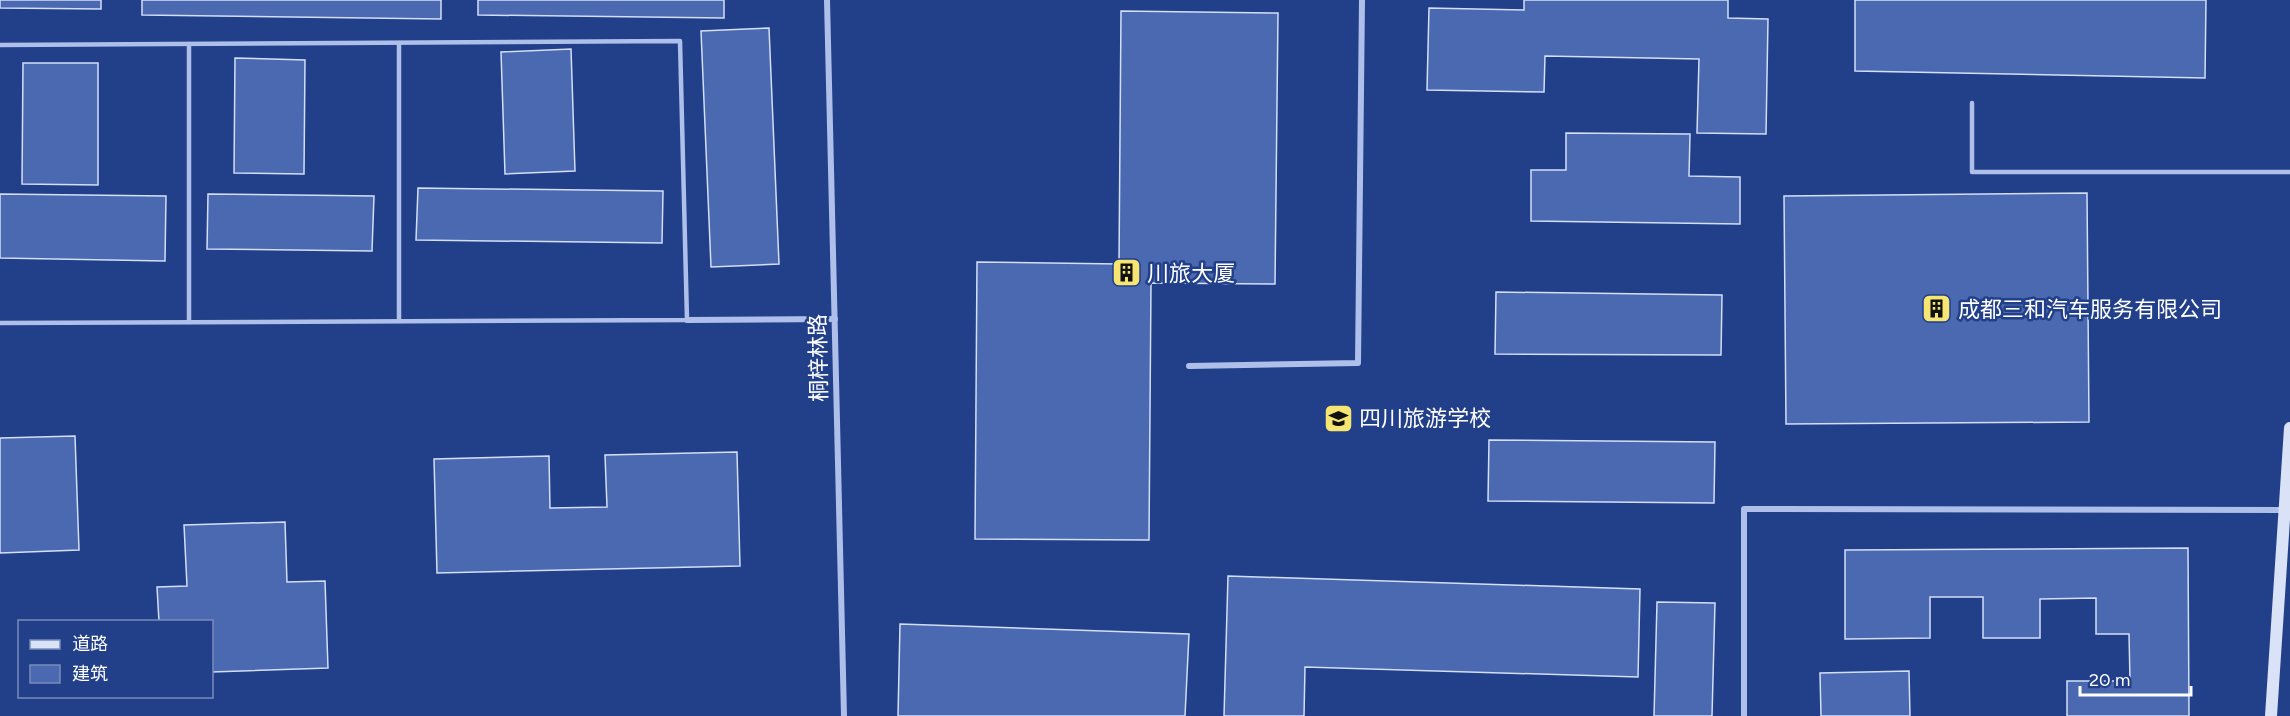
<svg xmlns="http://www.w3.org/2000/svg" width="2290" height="716" font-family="Figtree,'Noto Sans SC',sans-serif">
	<rect width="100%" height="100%" fill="#223f89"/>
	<!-- building -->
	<g fill="#4b69b1" stroke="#d3def8" stroke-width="1.5">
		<path d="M0,0H101V9L0,8Z"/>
		<path d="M142,0H441V19L142,15Z"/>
		<path d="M478,0H724V18L478,15Z"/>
		<path d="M1524,0H1728V18L1768,19L1766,134L1697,133L1699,59L1545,56L1544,92L1427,90L1429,8L1524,10Z"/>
		<path d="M1855,0H2206L2205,78L1855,71Z"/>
		<path d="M1121,11L1278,13L1275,284L1151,283L1149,540L975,539L977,262L1119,264Z"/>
		<path d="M769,28L779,264L711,267L701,31Z"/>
		<path d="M571,49L575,171L505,174L501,52Z"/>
		<path d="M235,58L305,60L304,174L234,173Z"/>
		<path d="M23,63H98V185L22,184Z"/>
		<path d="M1566,133L1690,134L1689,176L1740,177V224L1531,221V170H1566Z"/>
		<path d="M418,188L663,191L662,243L416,240Z"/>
		<path d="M2087,193L2089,422L1786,424L1784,196Z"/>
		<path d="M0,194L166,196L165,261L0,258Z"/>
		<path d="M208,194L374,196L372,251L207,249Z"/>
		<path d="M1496,292L1722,295L1721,355L1495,354Z"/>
		<path d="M75,436L79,550L0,553V438Z"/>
		<path d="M1489,440L1715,442L1714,503L1488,501Z"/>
		<path d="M737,452L740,566L437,573L434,459L549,456L550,508L607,507L605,455Z"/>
		<path d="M285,522L287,582L325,581L328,668L212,672V622H159L157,587L187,586L184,525Z"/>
		<path d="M2188,548L2189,716H2067V681H2130L2129,634H2096V598L2040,599V638H1983V597H1930V638L1845,639V550Z"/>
		<path d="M1228,576L1640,589L1638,677L1305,667L1304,716H1224Z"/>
		<path d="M1657,602L1715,603L1712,716H1654Z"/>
		<path d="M900,624L1189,634L1185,716H898Z"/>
		<path d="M1909,671L1910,716H1821L1820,673Z"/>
	</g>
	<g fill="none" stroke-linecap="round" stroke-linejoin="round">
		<!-- lane -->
		<g stroke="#aec0ea" stroke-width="4.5">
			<path d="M399,43V321"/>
			<path d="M189,44V322"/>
			<path d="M0,45L680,41L687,320L0,323"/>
			<path d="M1972,103V172H2290"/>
		</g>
		<!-- street -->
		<g stroke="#aec0ea" stroke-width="6">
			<path d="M827,0L844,716"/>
			<path d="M687,320L835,319"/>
			<path d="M1189,366L1358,363L1362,0"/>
			<path d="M1744,716V509L2285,510"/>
		</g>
		<!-- secondary -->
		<path stroke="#dae2f8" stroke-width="12" d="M2271,716L2290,428"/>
	</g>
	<!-- icons -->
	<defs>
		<symbol id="building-square" viewBox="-11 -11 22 22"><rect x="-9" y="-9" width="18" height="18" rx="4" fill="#f6e571" stroke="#223f89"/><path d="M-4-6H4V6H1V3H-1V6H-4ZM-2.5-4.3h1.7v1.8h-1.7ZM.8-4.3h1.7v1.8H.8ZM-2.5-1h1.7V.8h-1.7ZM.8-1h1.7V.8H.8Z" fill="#111"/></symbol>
		<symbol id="university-square" viewBox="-11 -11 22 22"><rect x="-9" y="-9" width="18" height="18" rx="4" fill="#f6e571" stroke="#223f89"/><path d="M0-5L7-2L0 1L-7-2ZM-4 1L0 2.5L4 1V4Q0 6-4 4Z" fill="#111"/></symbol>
	</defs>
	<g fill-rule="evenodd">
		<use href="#building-square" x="1110" y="256" width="33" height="33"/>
		<use href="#building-square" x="1920" y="292" width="33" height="33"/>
		<use href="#university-square" x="1322" y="402" width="33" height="33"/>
	</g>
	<g text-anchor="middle" stroke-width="5" stroke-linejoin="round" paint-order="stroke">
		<!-- poi labels -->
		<g font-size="22" fill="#fff" stroke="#223f89" text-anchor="start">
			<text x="1147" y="281">川旅大厦</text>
			<text x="1958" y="317">成都三和汽车服务有限公司</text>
			<text x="1359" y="426">四川旅游学校</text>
		</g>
		<!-- street labels -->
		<g font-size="22" fill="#fff" stroke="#223f89">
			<text transform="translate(818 358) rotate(-91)" y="8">桐梓林路</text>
		</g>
	</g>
	<!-- legend -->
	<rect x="18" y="620" width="195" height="78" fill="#223f89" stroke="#7a8cb8" stroke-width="1.5"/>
	<rect x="30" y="640" width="30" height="9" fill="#dae2f8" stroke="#7a8cb8" stroke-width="1.5"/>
	<text x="72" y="650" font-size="18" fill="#ffffff">道路</text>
	<rect x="30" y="665" width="30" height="18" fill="#4b69b1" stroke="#7a8cb8" stroke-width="1.5"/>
	<text x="72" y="680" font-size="18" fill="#ffffff">建筑</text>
	<!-- scale -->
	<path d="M2080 686v9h111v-9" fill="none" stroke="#ffffff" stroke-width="3"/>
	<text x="2089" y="686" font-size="18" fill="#ffffff" stroke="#223f89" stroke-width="4.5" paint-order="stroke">20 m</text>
</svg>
